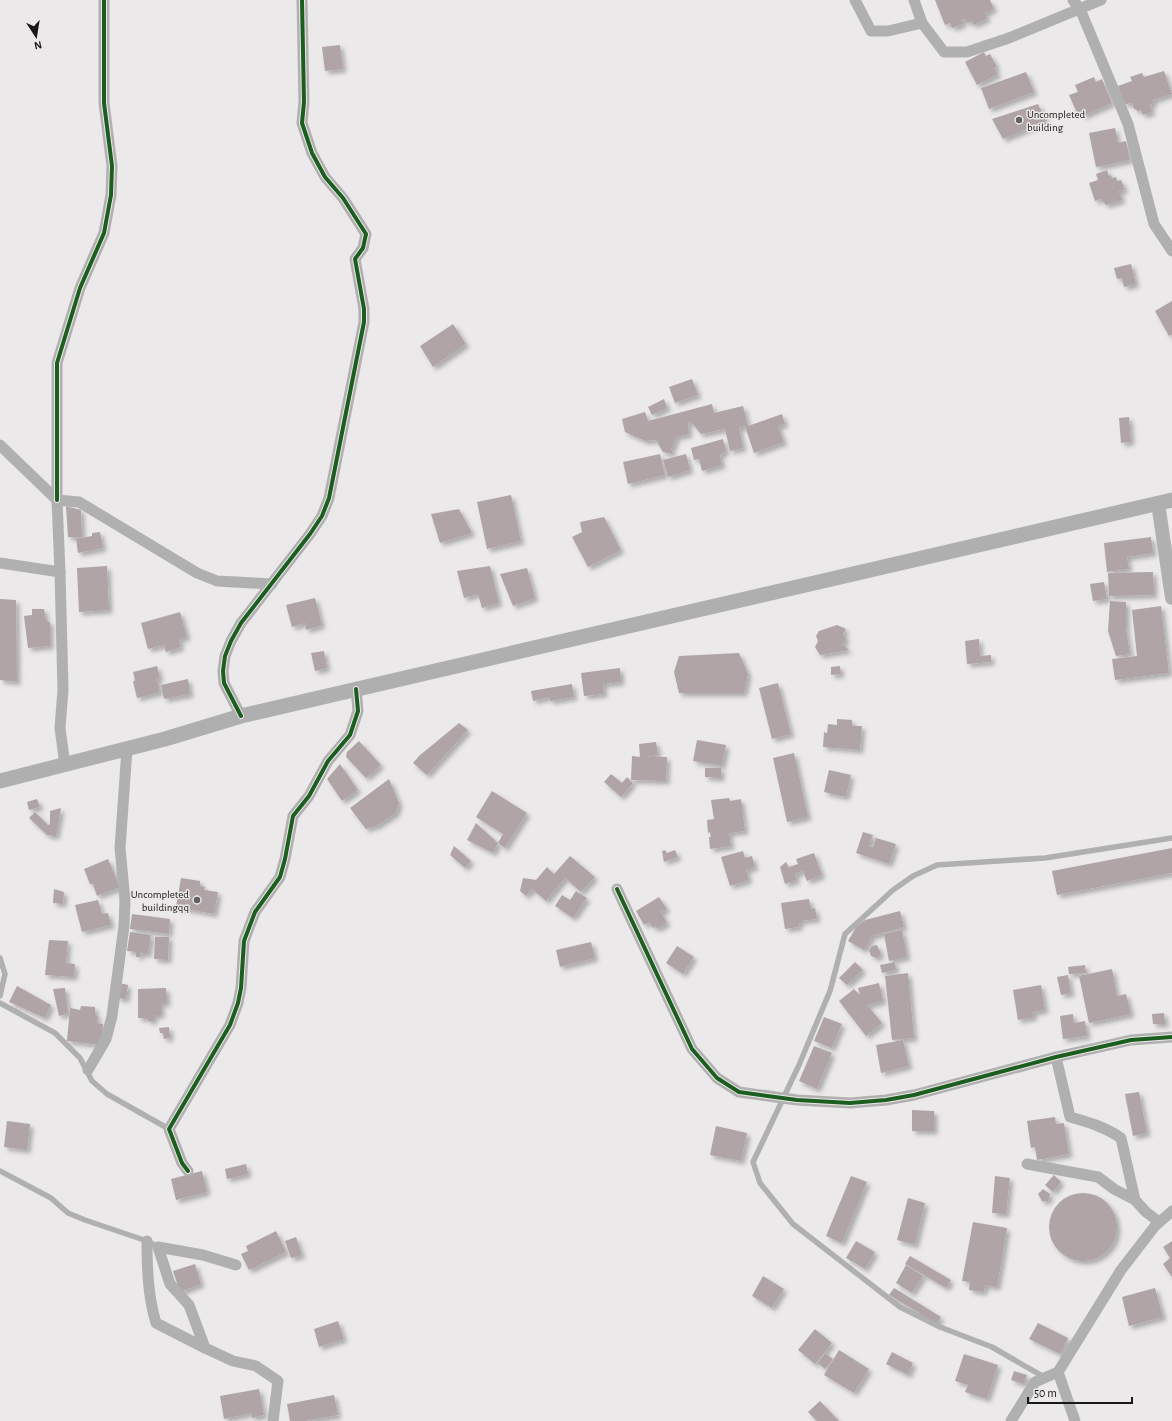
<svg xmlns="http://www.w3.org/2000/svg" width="1172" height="1421" font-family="'Alegreya Sans',sans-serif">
	<defs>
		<filter id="shadow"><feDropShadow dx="3.5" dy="3.5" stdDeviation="2" flood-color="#0004"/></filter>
	</defs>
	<rect width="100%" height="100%" fill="#ebe9e9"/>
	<!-- building -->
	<g fill="#b0a4a6" filter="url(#shadow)">
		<path d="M935,0H990L994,9L985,13L987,19L973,25L972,21L967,23L965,19L962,20L963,24L952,28L950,23L945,25Z"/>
		<path d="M340,45L343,69L325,71L322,47Z"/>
		<path d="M984,52L986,56L990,54L997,67L994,68L998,74L977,85L965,62Z"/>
		<path d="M1164,71L1172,94L1153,100L1154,103L1150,105L1152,112L1143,115L1141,110L1137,111L1136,109H1134L1132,103L1127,104L1124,103L1118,86L1132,81L1130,77L1142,73L1144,77Z"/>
		<path d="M1026,72L1034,92L989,109L981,88Z"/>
		<path d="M1094,77L1096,82L1102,79L1112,103L1083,116L1081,111L1077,113L1069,95L1078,92L1075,85Z"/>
		<path d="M1038,104L1046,121L1003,139L992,119Z"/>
		<path d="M1115,128L1118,143L1126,141L1130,160L1096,167L1089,133Z"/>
		<path d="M1107,170L1109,176L1111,175L1112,178L1116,177L1117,181L1121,180L1125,190L1119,191L1122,200L1106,205L1101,199L1095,201L1089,183L1098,180L1096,174Z"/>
		<path d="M1131,264L1136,284L1124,287L1122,278L1117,279L1114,268Z"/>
		<path d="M1172,301V334L1169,336L1155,311Z"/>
		<path d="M453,324L466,344L433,367L420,346Z"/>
		<path d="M692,379L698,395L675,403L669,387Z"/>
		<path d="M664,399L667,408L652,415L648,407Z"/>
		<path d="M712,404L714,413L743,406L748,426L782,414L785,424L778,426L784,442L754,453L745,426L739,428L743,448L730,451L725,429L701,434L690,421L688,424L689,434L676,437L674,445L671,448L673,454L663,452L656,440L645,441L625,432L622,419L645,412L648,421Z"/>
		<path d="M1129,417L1131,442L1121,443L1119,418Z"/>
		<path d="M723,439L726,451L720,455L722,465L702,471L699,459L694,460L691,448Z"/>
		<path d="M660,454L665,475L628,484L623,462Z"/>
		<path d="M686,454L690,470L668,477L663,460Z"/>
		<path d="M511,495L521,541L487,549L477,502Z"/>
		<path d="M66,506L81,510L82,537H68Z"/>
		<path d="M459,509L472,533L440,543L431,514Z"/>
		<path d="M604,517L621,550L588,567L572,537L582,532L580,522Z"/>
		<path d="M100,532L103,548L78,553L76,539L92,536V533Z"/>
		<path d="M1151,537L1153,553L1127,557L1129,569L1107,572L1104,543Z"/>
		<path d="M107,566L109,610L79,612L77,568Z"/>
		<path d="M490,566L499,603L482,608L478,594L464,598L457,571Z"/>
		<path d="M527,568L535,598L513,606L500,574Z"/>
		<path d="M1153,572L1154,595L1109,596L1108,573Z"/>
		<path d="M1104,582L1107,599L1093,601L1090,584Z"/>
		<path d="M315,598L322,625L306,630L305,623L292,627L286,605Z"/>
		<path d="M0,599L16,600L17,682L0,680Z"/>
		<path d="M1110,601L1126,602V629L1130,654L1116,656L1108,631Z"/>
		<path d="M1161,606L1169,673L1115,680L1112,659L1137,656L1132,610Z"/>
		<path d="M32,609H44L46,621L50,622V646L28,648L24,616L32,615Z"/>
		<path d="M180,612L187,637L179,639L181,647L166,652L164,645L148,649L141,623Z"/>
		<path d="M837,625L846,629L843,634L846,639L844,643H841L849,650L820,655L815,647L818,641L816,636L819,631Z"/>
		<path d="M979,639L980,656L991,655V662L967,664L965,641Z"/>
		<path d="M324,651L327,668L315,671L311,653Z"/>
		<path d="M739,653L748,674L744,693H679L674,672L679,656Z"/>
		<path d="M157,666L160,678L157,679L160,692L137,698L133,682L135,680L133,672Z"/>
		<path d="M840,666L841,674L831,675V667Z"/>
		<path d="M620,668L621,682L603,684L604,694L584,696L581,673Z"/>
		<path d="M188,679L190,694L164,699L161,685Z"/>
		<path d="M778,683L791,734L772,739L759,688Z"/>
		<path d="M572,684L574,697L550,701L549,697L533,701L531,691Z"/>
		<path d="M837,719L852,720V726H862L860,750L823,747L824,732L827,733L828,724L837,725Z"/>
		<path d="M459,723L468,730L427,775L413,763L419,756Z"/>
		<path d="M697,740L726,745L722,766L693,761Z"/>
		<path d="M359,741L381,765L366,778L346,757L347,752Z"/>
		<path d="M656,742L658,755L645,757H667L666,781L631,780L632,756L640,757L639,744Z"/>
		<path d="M794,753L808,817L787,822L773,758Z"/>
		<path d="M340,764L358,790L342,801L327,779Z"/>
		<path d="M705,768H721V778L705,777Z"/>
		<path d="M829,770L851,775L846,797L824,792Z"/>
		<path d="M611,774L622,783L627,777L633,783L621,797L604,782Z"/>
		<path d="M389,779L399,803L396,813L378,825L366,829L350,808Z"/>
		<path d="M492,791L527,813L505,848L498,843L503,834L476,817Z"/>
		<path d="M729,798L730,801L741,799L745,831L729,833L731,846L710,849L709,837H711L710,832L708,833L707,820L714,819L711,800Z"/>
		<path d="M37,799L40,807L29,810L27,802Z"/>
		<path d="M61,808L56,836L47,835L29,818L35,812L48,825L50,824V811Z"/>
		<path d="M476,823L498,843L493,853L467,840Z"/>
		<path d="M863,832L873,835L869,846L873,847L876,838L896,844L889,864L856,853Z"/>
		<path d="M454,846L471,861L465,868L450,855Z"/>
		<path d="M1172,848V873L1057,895L1052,871Z"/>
		<path d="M665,850L667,853L675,850L678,857L664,862L662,851Z"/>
		<path d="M743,851L745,858L752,856L755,867L746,870L749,880L730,886L721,857Z"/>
		<path d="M814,853L822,875L807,881L803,871L795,874L797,880L785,884L780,867L786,862L792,873L789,867L798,864L796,859Z"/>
		<path d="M570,856L595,877L581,892L565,878L546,901L532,889L526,896L520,891L523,878L536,880L547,867L554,874Z"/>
		<path d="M108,859L120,887L97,896L93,884H90L84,869Z"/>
		<path d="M181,878L200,881V886L205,887L204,890L218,892L214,914L176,907Z"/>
		<path d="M54,889L64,892L63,904L53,903Z"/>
		<path d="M576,891L587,898L573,918L555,906L562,895L570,900Z"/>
		<path d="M659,897L667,909L661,912L667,923L657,929L656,926L653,928L649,922L644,925L636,911Z"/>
		<path d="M809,899L811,909L815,908L817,919L800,921L799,927L785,929L781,903Z"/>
		<path d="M98,900L102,914L108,913L111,925L82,932L75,905Z"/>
		<path d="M900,911L904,927L872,936L864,950L848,941L856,927L865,920Z"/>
		<path d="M132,914L170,919L169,934L130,929Z"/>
		<path d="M902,930L907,957L889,961L884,934Z"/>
		<path d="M130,932L151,935L148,954L140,953V957H136V952L127,951Z"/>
		<path d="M155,937H169L168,960L154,959Z"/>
		<path d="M49,940L68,941L66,963L75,964L74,977L45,975Z"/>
		<path d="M591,942L595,958L560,967L556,950Z"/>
		<path d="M877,945L881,954L877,958L871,956L869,950L872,946Z"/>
		<path d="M677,946L694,957L683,974L666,963Z"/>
		<path d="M855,962L863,970L847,985L839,978Z"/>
		<path d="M895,962L896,970L882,973L880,965Z"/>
		<path d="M1085,965L1086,973L1069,974L1068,967Z"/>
		<path d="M1112,969L1117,996L1126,994L1131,1014L1089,1023L1079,976Z"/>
		<path d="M908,973L914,1038L892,1040L885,976Z"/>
		<path d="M1068,975L1071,993L1061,995L1057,977Z"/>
		<path d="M119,983L128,985L126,999L117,998Z"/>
		<path d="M879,983L883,1001L867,1005L882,1023L866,1036L839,1001L854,989L860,995L858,988Z"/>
		<path d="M1041,985L1045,1010L1033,1012L1034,1017L1018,1020L1013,990Z"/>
		<path d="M17,986L51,1005L45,1018L9,1002Z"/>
		<path d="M65,988L68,1013L59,1016L53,989Z"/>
		<path d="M166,988L167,1003H161V1015H154V1021H148L147,1018H138V989Z"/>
		<path d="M81,1006L95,1007V1015L98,1016L97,1023L103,1024L101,1045L67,1041L70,1008L80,1010Z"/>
		<path d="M1164,1013L1165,1024H1153L1152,1014Z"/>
		<path d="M1073,1014L1074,1023L1085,1021L1087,1036L1063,1039L1060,1016Z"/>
		<path d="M824,1017L842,1024L832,1048L814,1041Z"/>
		<path d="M169,1027L170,1038L164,1039L163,1033H160L159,1028Z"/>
		<path d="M903,1040L909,1066L881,1073L876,1045Z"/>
		<path d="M814,1046L832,1053L817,1089L799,1081Z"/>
		<path d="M1139,1092L1147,1133L1133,1136L1125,1094Z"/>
		<path d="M912,1110L934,1111V1131H912Z"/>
		<path d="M1055,1117L1056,1124L1064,1123L1069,1154L1037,1160L1035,1147L1031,1148L1027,1121Z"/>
		<path d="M7,1121L30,1124L27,1150L4,1147Z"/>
		<path d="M716,1126L747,1133L741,1161L710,1155Z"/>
		<path d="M246,1164L248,1174L227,1179L225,1169Z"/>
		<path d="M202,1171L207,1192L176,1200L171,1179Z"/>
		<path d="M1054,1175L1061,1182L1053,1192L1045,1185Z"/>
		<path d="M851,1176L867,1182L842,1243L826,1236Z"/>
		<path d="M995,1176L1010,1178L1006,1214L992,1213Z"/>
		<path d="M1043,1189L1050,1194L1048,1201H1042L1038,1194Z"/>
		<circle cx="1083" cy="1227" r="34"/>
		<path d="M908,1198L925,1203L915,1245L897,1240Z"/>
		<path d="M973,1222L1007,1228L997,1287L985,1285L984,1292L969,1290L970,1282L962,1281Z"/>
		<path d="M276,1231L286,1252L249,1270L241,1254L248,1251L246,1246Z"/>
		<path d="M296,1237L302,1255L291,1258L285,1241Z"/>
		<path d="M856,1241L875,1252L865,1269L846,1258Z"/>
		<path d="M1172,1241V1277L1163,1264L1170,1258L1163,1247Z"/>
		<path d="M910,1256L951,1280L946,1288L905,1264Z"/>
		<path d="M195,1264L201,1284L180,1292L173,1271Z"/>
		<path d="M906,1265L923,1276L912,1293L896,1283Z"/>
		<path d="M763,1276L784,1289L772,1308L752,1296Z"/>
		<path d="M894,1288L941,1317L937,1324L889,1295Z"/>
		<path d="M1155,1288L1163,1317L1129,1326L1122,1297Z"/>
		<path d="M338,1321L344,1339L319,1347L314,1329Z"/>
		<path d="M1038,1323L1068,1338L1060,1354L1029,1339Z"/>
		<path d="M815,1329L832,1343L815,1364L798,1350Z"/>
		<path d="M839,1350L869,1369L854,1393L824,1375Z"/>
		<path d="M892,1352L913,1363L908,1375L886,1364Z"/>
		<path d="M825,1353L833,1359L825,1369L818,1363Z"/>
		<path d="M964,1354L998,1365L987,1399L965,1392L968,1385L955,1381Z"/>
		<path d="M1014,1371L1027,1375L1024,1384L1011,1380Z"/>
		<path d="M259,1389L264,1415L252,1418L251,1413L224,1419L220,1396Z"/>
		<path d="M334,1395L338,1415L305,1421H290L287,1404Z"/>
		<path d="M820,1401L839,1421H817L808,1412Z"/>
	</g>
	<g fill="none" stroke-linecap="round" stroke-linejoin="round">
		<!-- service -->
		<g stroke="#b1b0b0" stroke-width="5.5">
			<path d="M0,958L5,974L0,996"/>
			<path d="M0,1003L55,1033L80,1058L92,1081L107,1094L169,1129"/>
			<path d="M0,1171L51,1198L68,1213L85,1220L147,1241L158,1247"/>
			<path d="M1044,1377L992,1347L940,1327L900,1307L793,1224L760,1183L753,1162L799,1065L830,991L845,934L893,890L913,876L937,865L1045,858L1172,838"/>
		</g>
		<!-- minor -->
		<g stroke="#b1b0b0" stroke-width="11">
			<path d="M855,0L871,31H888L922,23"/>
			<path d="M914,0L922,23L944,52H967L1009,38L1101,0"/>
			<path d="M1073,0L1080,9L1128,124L1154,224L1172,251"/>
			<path d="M0,445L57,500"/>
			<path d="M57,500V363L80,288L104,233L111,195L112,166L104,103V0"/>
			<path d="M0,563L60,572L63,690L60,728L65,765"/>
			<path d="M60,572L57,500L79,502L197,573L217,581L272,584"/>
			<path d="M241,716L224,683L223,671L225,656L231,641L241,623L310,534L322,516L329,498L364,322V309L355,259L363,248L366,234L343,198L325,177L312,153L302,123L304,102L302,0"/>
			<path d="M617,889L692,1049L717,1078L739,1092L797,1100L850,1103L886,1100L914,1095L1056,1057L1131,1040L1172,1037"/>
			<path d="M1056,1057L1070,1117C1088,1122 1105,1127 1121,1138L1135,1200L1146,1212L1159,1222"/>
			<path d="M88,1070L106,1039L112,1016L124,926L125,901L120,848L127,749"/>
			<path d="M1027,1164L1098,1177L1114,1189L1135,1200"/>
			<path d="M188,1171L182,1163L169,1129L230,1025L238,1003L241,988L244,941L255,912L280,877L285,859L293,816L309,796L328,761L350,735L358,711L356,689"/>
			<path d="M147,1241C147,1269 148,1296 156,1323L205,1348"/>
			<path d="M236,1265L203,1255L158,1247L170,1284L189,1305L205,1348L233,1361L256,1366L278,1381L273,1421"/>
			<path d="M1058,1372L1075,1421"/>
			<path d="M1011,1421L1035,1382L1058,1372L1121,1270L1155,1226L1172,1211"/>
		</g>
		<!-- tertiary -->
		<path stroke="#b1b0b0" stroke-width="14" d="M1158,503L1172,598"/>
		<!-- secondary -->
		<path stroke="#b0afaf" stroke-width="15" d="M0,781L165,739L241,716L1172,500"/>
		<defs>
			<g id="cycleway">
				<path d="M57,500V363L80,288L104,233L111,195L112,166L104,103V0"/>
				<path d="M241,716L224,683L223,671L225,656L231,641L241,623L310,534L322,516L329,498L364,322V309L355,259L363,248L366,234L343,198L325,177L312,153L302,123L304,102L302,0"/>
				<path d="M617,889L692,1049L717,1078L739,1092L797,1100L850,1103L886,1100L914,1095L1056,1057L1131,1040L1172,1037"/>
				<path d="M188,1171L182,1163L169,1129L230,1025L238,1003L241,988L244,941L255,912L280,877L285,859L293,816L309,796L328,761L350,735L358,711L356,689"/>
			</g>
		</defs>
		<!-- cycleway casing -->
		<use href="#cycleway" stroke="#ece8e8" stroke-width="6"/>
		<!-- cycleway -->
		<use href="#cycleway" stroke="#1b5e20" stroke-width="4"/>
	</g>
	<!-- markers -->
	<g fill="#626161" stroke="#ece8e8" stroke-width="1.5">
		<circle cx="1019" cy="120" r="4"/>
		<circle cx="197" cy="900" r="4"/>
	</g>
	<g text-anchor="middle" stroke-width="3" stroke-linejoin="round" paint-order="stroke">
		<!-- poi labels -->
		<g font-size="11" fill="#191818" stroke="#ece8e8" text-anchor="start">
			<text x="1027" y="118">Uncompleted<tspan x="1027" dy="13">building</tspan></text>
			<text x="189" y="898" text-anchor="end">Uncompleted<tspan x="189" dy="13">buildingqq</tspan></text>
		</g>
	</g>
	<!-- north arrow -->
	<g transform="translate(36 36) rotate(168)" stroke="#ece8e8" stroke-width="3" paint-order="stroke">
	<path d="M0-3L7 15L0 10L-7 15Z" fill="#191818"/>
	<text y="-6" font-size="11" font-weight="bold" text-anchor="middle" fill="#191818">N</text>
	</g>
	<!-- scale -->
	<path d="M1028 1397v6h104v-6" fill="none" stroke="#191818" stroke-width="2"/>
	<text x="1034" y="1397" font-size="12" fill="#191818" stroke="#ece8e8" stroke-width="3" paint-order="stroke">50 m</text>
</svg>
